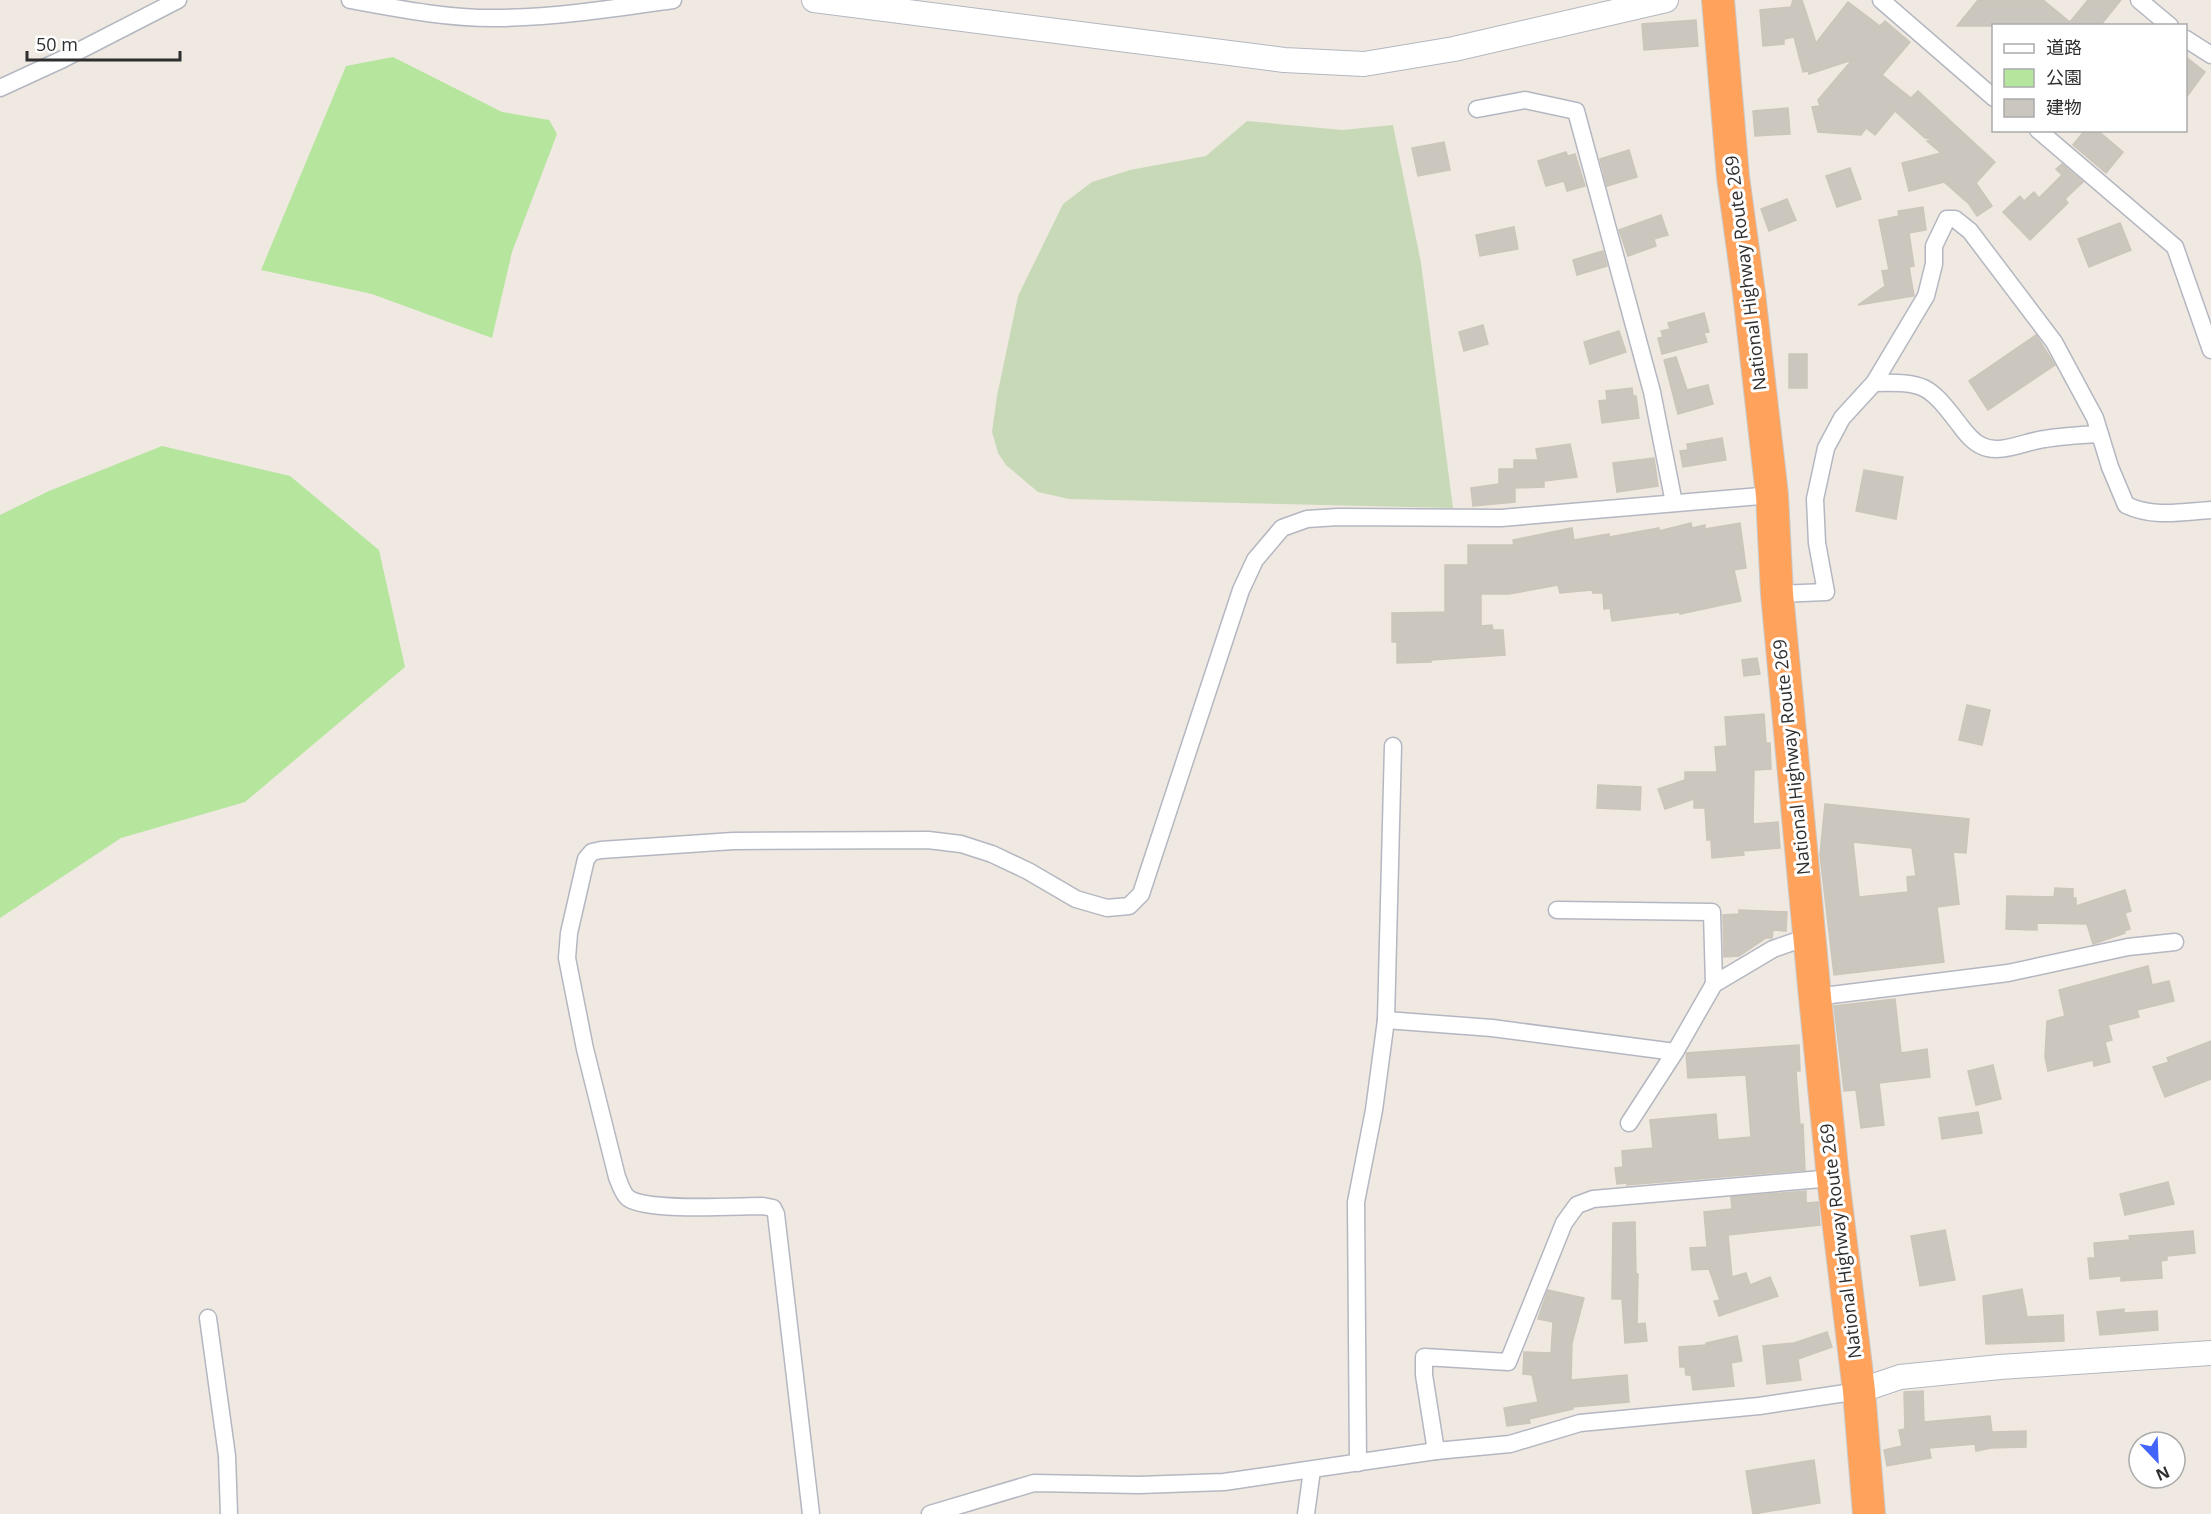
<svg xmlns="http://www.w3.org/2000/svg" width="2211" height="1514" font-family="'Open Sans','Noto Sans JP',sans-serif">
	<rect width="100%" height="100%" fill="#efe9e1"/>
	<!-- green -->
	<g fill="#b6e59e">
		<path d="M393,57L502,112L549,120L557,134L512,252L492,338L372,294L261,270L346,66Z"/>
		<path d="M162,446L290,476L379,550L405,667L245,802L121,838L0,918V515L49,491Z"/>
	</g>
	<!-- cemetery -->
	<path fill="#c8d9b8" d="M1247,121L1342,130L1393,125L1421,263L1453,508L1069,499L1038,492L1006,465L998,453L992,432L997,396L1018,296L1063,204L1092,182L1130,170L1206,156Z"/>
	<!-- building -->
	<g fill="#cbc7bf" stroke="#cbc5ba" stroke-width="1.5" fill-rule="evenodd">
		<path d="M1793,0H1802L1816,43L1848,2L1880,26L1885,21L1910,42L1882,75L1911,98L1918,91L1995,162L1976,183L1992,206L1977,216L1969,204L1944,182L1909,191L1902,163L1941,153L1927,141L1933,139L1925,138L1895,111L1875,135L1866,128L1861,135L1818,132L1812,107L1820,106L1818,100L1852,60L1809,74L1808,71L1803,72L1794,37L1784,39V44L1763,46L1760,10L1791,7Z"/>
		<path d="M1978,0H2043L2070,22L2088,0H2121L2100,26H1957Z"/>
		<path d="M1696,20L1698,46L1644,50L1642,24Z"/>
		<path d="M2186,57L2205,72L2186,98Z"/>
		<path d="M1788,108L1790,134L1755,136L1753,111Z"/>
		<path d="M2085,130H2097L2123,152L2106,173L2073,145Z"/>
		<path d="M1444,142L1450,170L1418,176L1412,148Z"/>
		<path d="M1629,150L1637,177L1607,186L1600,159Z"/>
		<path d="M1566,152L1568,156L1575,154L1585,186L1567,191L1564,181L1546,186L1538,161Z"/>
		<path d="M2062,164L2083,182L2065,199L2068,203L2030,240L2003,212L2020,196L2024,201L2034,192L2039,198L2062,175L2056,169Z"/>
		<path d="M1850,168L1861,199L1837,207L1826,176Z"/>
		<path d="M1787,199L1796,220L1769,231L1761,209Z"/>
		<path d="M1923,207L1926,230L1909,233L1914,266L1909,267L1914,296L1858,305L1885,286L1882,271L1889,270L1879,220L1899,216L1898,211Z"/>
		<path d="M1661,215L1668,235L1654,239L1656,246L1628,256L1619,230Z"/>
		<path d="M2120,223L2131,250L2089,267L2078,239Z"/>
		<path d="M1514,227L1518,249L1480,256L1476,235Z"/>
		<path d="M1603,251L1607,266L1577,275L1573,260Z"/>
		<path d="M1704,313L1709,332L1704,333L1707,342L1662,354L1658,338L1663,337L1661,331L1670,329L1668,323Z"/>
		<path d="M1483,325L1488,344L1464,351L1459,332Z"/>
		<path d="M1619,331L1626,352L1590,364L1584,342Z"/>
		<path d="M2036,335L2055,365L1988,410L1969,381Z"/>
		<rect x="1789" y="354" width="18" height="34"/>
		<path d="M1676,357L1687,390L1708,385L1713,404L1678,414L1664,360Z"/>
		<path d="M1632,388L1633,396H1636L1639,418L1602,423L1599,401L1607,400L1606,391Z"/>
		<path d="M1722,438L1726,460L1683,467L1680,451L1688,450L1687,444Z"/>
		<path d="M1570,444L1577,477L1544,481V487L1515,488V502L1473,506L1471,488L1499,484V469H1514V460H1538L1536,449Z"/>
		<path d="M1654,458L1658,486L1617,492L1613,463Z"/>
		<path d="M1864,470L1903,477L1896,519L1856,511Z"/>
		<path d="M1691,523L1692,528L1705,525V529L1740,523L1746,568L1734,570L1741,601L1680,614V612L1612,621L1610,608L1604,609L1603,593H1593L1592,590L1560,593L1558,585L1509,594H1481V626L1492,625L1493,630H1503L1505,655L1431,660V662L1397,663V642H1392V613L1445,612V565H1468V545H1514L1513,540L1572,528L1574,540L1609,534V537L1659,528V531Z"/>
		<path d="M1757,658L1760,674L1744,676L1742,660Z"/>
		<path d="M1967,705L1990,710L1982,745L1959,740Z"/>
		<path d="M1764,714L1766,743H1770L1771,769L1754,770L1753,824L1778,822L1780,848L1743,851L1744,855L1712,858L1711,840H1707L1705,808H1694V799L1665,809L1658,789L1685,780V772H1717L1715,747L1727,746L1725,717Z"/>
		<path d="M1598,785L1641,787L1640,810L1597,808Z"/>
		<path d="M1825,804L1969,819L1966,853L1953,852L1959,904L1937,907L1944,962L1834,975L1820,855ZM1853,842L1912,848L1916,876L1907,877L1908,892L1859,897Z"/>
		<path d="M2055,888L2073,889V898H2076V906L2125,890L2131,911L2125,913L2130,929L2124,931L2125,933L2093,944L2087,924L2037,923V930L2006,929L2007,896L2054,897Z"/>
		<path d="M1739,910L1787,912L1786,931L1773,930L1772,938H1766L1739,956L1724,957L1723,915L1739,914Z"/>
		<path d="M2148,966L2152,985L2169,981L2174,1001L2137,1010L2139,1017L2108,1025L2112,1040L2105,1042L2110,1062L2094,1066L2093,1060L2048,1071L2045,1057L2047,1021L2065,1016L2059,990Z"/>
		<path d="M1895,999L1901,1053L1927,1049L1930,1077L1879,1083L1884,1125L1861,1128L1856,1090L1844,1091L1834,1006Z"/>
		<path d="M2211,1041V1079L2165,1097L2153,1067L2169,1062L2167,1058Z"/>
		<path d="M1799,1045L1800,1071H1796L1800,1125L1803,1124L1805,1170L1627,1185V1183L1617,1184L1615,1168L1623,1167L1622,1151L1653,1148L1650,1120L1716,1114L1718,1140L1751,1137L1746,1075L1688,1078L1686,1053Z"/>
		<path d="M1993,1065L2001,1099L1976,1105L1968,1071Z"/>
		<path d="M1978,1112L1982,1133L1942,1139L1939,1118Z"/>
		<path d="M2168,1182L2174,1204L2125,1215L2120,1194Z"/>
		<path d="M1806,1191V1203L1818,1202L1820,1225L1728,1235L1732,1277L1746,1273L1750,1285L1770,1277L1778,1296L1719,1316L1714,1301L1720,1300L1709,1269L1692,1270L1690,1248L1707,1247L1704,1212L1732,1209L1731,1197Z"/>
		<path d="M1635,1222L1636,1274H1638L1637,1324L1645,1323L1647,1341L1625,1343L1622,1299H1612L1613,1223Z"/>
		<path d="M1945,1230L1955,1280L1920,1286L1911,1236Z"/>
		<path d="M2193,1231L2195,1253L2167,1256V1260L2161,1261L2162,1278L2121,1281V1276L2090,1279L2088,1258H2095L2094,1243L2130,1240L2129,1236Z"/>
		<path d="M2022,1289L2027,1317L2063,1315L2064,1341L1986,1344L1983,1296Z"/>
		<path d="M1548,1290L1584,1298L1572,1343L1571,1380L1627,1375L1629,1402L1572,1407L1573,1409L1529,1419L1530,1423L1507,1426L1504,1408L1538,1402L1532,1375L1523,1374L1524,1352L1551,1353L1553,1322L1538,1319Z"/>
		<path d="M2124,1309V1313L2157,1311L2158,1330L2100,1335L2097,1312Z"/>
		<path d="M1827,1332L1832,1347L1798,1359L1801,1380L1767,1384L1763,1346L1794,1343Z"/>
		<path d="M1737,1336L1742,1361L1731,1363L1734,1386L1693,1390L1691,1375H1686L1685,1367H1680L1679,1347L1706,1345V1343Z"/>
		<path d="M1923,1391L1924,1422L1990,1416L1992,1432L2026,1431V1447L1991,1448L1976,1451L1975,1444L1929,1448L1931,1458L1887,1466L1884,1450L1902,1446L1899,1430L1905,1429L1904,1392Z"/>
		<path d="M1814,1460L1820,1503L1753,1514L1746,1471Z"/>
	</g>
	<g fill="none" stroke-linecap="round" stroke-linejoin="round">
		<defs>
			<g id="street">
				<path d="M350,0C399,9 450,19 500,18C558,17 616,8 673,0"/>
				<path d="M1881,0L1994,98"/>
				<path d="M2139,0L2170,26"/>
				<path d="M2186,39L2211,55"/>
				<path d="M0,88L63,59L178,0"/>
				<path d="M1477,109L1525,100L1576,111L1652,392L1674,503"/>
				<path d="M2038,130L2175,247L2211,350"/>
				<path d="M1874,383C1925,382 1928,384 1959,424C1965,432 1972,442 1982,446C2000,455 2026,441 2045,439C2063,436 2082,435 2100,434"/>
				<path d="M1777,594L1826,592L1817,543L1815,499L1826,448L1842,418L1874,383L1926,296L1934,264V246L1947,219H1955L1970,231L2054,342L2095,418L2110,467L2126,505C2153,518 2182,512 2211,510"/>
				<path d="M1557,910L1712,912L1714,984"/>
				<path d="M1815,997L2008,973L2128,947L2175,942"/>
				<path d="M1386,1020L1492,1028L1675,1052"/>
				<path d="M1629,1123L1675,1052L1714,984L1773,949L1810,936"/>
				<path d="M208,1318L227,1456L229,1514"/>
				<path d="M1436,1451L1424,1375V1357L1508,1362L1564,1223L1577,1205L1593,1199L1833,1178"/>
				<path d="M1358,1463L1356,1202L1374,1110L1386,1020L1393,746"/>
				<path d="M811,1514L776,1214L773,1208L763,1206C736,1206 647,1212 628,1198C622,1193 620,1184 617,1177L585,1049L567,958L569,933L586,859L592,852L601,850L733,841L928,840L961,844L992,854L1028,871L1076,899L1107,908L1129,906L1141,894L1241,590L1255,560L1282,528L1307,519L1338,517L1501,518L1772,495"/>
				<path d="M930,1514L1034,1483L1139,1485L1224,1482L1436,1451L1510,1444L1580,1423L1759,1406L1859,1391"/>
				<path d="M1306,1514L1312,1470"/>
			</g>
			<g id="secondary">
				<path d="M814,0L1284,60L1364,64L1454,49L1666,0"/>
				<path d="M1859,1391L1900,1377L2000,1367L2211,1353"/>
			</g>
			<path id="highway" d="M1718,0L1733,177L1749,293L1772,495L1777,594L1815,997L1833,1178L1859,1391L1869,1514"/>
		</defs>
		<!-- street casing -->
		<use href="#street" stroke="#b4b7c1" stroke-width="19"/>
		<!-- secondary casing -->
		<use href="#secondary" stroke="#b4b7c1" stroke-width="26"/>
		<!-- highway casing -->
		<use href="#highway" stroke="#c9c9c9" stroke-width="34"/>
		<!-- street -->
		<use href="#street" stroke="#fff" stroke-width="16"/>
		<!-- secondary -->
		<use href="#secondary" stroke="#fff" stroke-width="24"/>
		<!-- highway -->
		<use href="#highway" stroke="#ffa35c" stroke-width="32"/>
	</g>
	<g text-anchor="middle" stroke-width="6" stroke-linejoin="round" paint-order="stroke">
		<!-- street labels -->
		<g font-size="18" fill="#2e2e2e" stroke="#fff">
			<text transform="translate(1746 273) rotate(-97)" y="6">National Highway Route 269</text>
			<text transform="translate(1792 757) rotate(-96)" y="6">National Highway Route 269</text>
			<text transform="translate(1841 1241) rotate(-97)" y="6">National Highway Route 269</text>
		</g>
	</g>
	<!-- legend -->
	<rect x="1992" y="24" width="195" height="108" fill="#ffffff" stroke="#ababab" stroke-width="1.5"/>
	<rect x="2004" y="44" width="30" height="9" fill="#ffffff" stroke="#ababab" stroke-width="1.5"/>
	<text x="2046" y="54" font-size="18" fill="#2e2e2e">道路</text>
	<rect x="2004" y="69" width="30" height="18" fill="#b6e59e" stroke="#ababab" stroke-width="1.5"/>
	<text x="2046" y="84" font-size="18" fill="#2e2e2e">公園</text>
	<rect x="2004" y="99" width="30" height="18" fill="#cbc7bf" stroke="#ababab" stroke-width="1.5"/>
	<text x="2046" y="114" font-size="18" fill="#2e2e2e">建物</text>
	<!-- north arrow -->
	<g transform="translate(2157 1460) rotate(157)"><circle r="28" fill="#ffffff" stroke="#ababab" stroke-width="1.5"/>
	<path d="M0-4.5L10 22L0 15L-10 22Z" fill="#4264fb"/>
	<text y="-9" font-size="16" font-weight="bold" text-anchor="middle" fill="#2e2e2e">N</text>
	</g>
	<!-- scale -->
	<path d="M27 51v9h153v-9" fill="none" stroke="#2e2e2e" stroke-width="3"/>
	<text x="36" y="51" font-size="18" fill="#2e2e2e" stroke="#ffffff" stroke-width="4.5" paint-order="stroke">50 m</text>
</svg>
